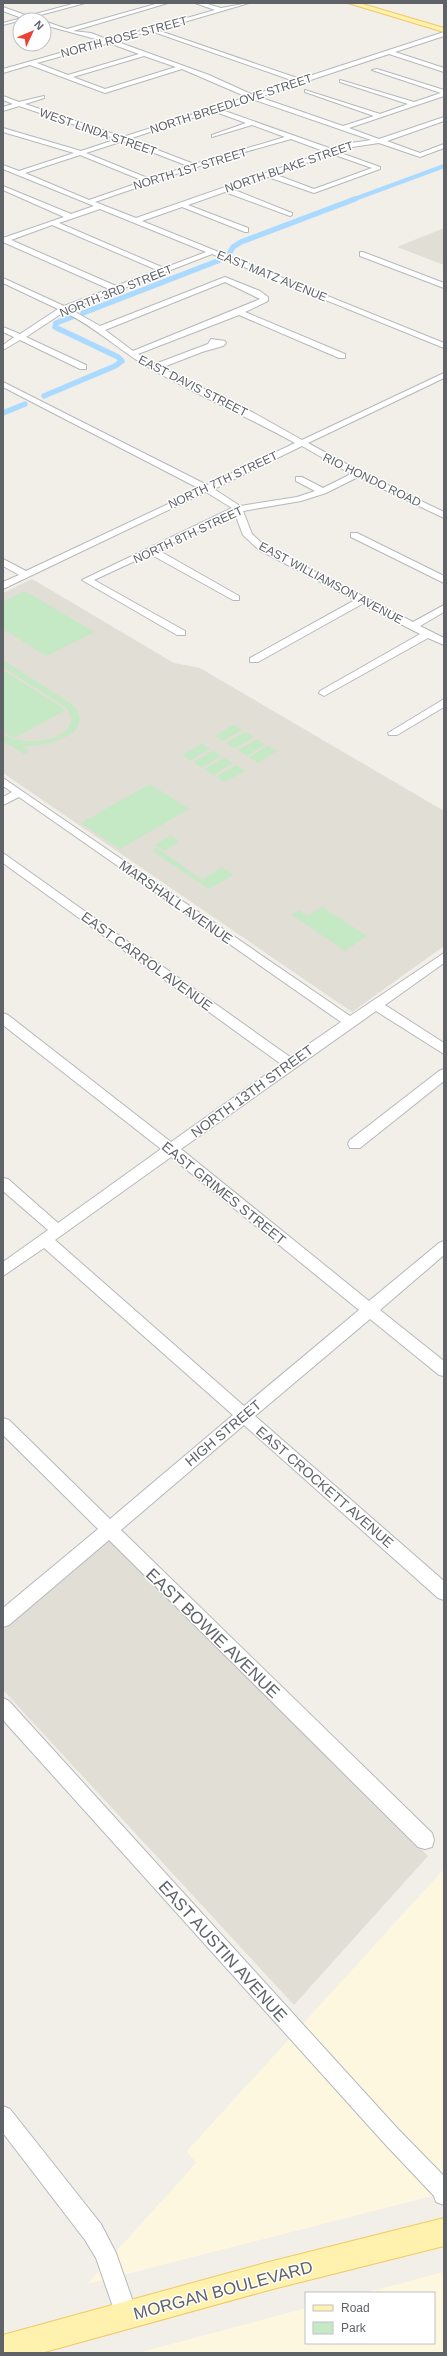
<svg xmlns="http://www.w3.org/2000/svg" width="447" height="2356" font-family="Helvetica,sans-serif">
	<rect width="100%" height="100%" fill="#f1efe8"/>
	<!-- commercial -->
	<g fill="#fef7e0">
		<path d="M444,1869V2193L87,2284L196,2163L187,2151Z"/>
		<path d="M444,2272V2353H138L306,2308V2343H434V2293H364Z"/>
	</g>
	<!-- education -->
	<g fill="#e1ded6">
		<path d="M444,228V265L397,247Z"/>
		<path d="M32,579L174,663L200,668L444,811V946L352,1012L3,773V593Z"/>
		<path d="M109,1540L428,1856L294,2005L3,1690V1630Z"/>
	</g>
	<!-- green -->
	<g fill="#c5e8c5">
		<path d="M25,591L94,632L46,656L3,629V602Z"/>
		<path d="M3,660L73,705C99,735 42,748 22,746L29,752L24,754L3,741V734C21,746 68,745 72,718L67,708L3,667Z"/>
		<path d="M3,670L66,710L14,738L3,731Z"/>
		<path d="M233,725L242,730L223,741L215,736Z"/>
		<path d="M245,732L254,737L235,748L226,743Z"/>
		<path d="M257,739L265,744L247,756L238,750Z"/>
		<path d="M202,744L210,749L190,760L182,755Z"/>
		<path d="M268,746L277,751L258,763L249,757Z"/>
		<path d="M213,751L221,756L202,768L193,762Z"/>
		<path d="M224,758L233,763L213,775L204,769Z"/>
		<path d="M236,765L245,771L225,782L216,777Z"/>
		<path d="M150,784L189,809L120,849L81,823Z"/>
		<path d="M171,835L179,842L164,851L155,845Z"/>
		<path d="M157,848L202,880L222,867L233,875L209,889L152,851Z"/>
		<path d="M322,907L367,936L345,951L292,915L299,910L308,916Z"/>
	</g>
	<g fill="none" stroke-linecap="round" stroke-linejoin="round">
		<!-- canal-far1 -->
		<path stroke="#aadaff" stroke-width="4.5" d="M352,200L444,166"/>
		<!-- canal -->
		<g stroke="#aadaff" stroke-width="5.5">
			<path d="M229,254L233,247L241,242L355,199"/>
			<path d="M83,313L220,260"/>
			<path d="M44,396L115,366L122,361L118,357L55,327L56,323L72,317"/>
			<path d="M3,413L25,404"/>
		</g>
		<defs>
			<g id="minor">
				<path d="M76,3H85L3,25V23L22,18L3,11V7L28,16Z"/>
				<path d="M159,3H168L73,31L91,33L109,40L215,10L195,3H204L221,8L249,3L157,30L300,79L444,32V36L395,52L444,68V72L389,54L259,97L343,126L374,116L305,92V90L380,114L408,104L340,82V80L414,102L441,93L372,70L377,69L444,90V96L349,128L379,139L444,117V121L387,141L420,153L444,144V148L420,157L379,143L352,147L338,152L380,167V169L314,193L268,177L232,189L292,213V215L290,216L225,192L188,205L248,228V232H245L182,207L142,221L444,343V348L212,254L70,309L100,326L225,277L260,291L268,297V301L245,312L345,354V358H339L239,315L138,354L155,364L208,344L211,339L225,341L226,343L223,346L202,352L161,368L252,412L302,440L444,373V378L308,443L361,472L444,512V518L358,477L326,493L301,501L243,511L252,534L265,546L413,622L444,605V612L420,626L444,638V645L428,638L324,696L319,693L320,691L420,634L362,604L258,662H250V658L355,600L259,550L243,535L235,514L158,550L239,596V600H233L150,554L94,580L185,631V635H177L82,580L232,508L206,492L3,589V582L19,575L3,566V559L26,571L200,489L3,387V382L207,485L295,443C248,417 197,395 151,369C121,352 96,327 64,312L26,337L86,365V369H80L20,340L3,350V345L14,337L3,332V327L20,334L58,309L3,283V278L64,306L109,289L3,242V238L64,217L3,190V186L71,214L94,206L3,169V165L19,171L74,153L3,132V128L81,151L117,139L19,106L3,111V107L13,104L3,100V96L19,102L44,96V98L25,104L123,137L247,97L182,69L105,93L30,65L3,73V69L103,41L44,25V21L67,29ZM151,31L294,81L253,95L209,75L115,41ZM109,43L139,54L68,75L37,63ZM144,56L176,67L105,89L73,77ZM252,99L371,140L351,143L332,149L219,109ZM213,111L246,123L212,135V137L252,125L285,137L194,164L129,139ZM291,139L326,152L136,218L95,202L220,159ZM123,141L188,166L150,179L86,153ZM332,154L372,168L314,189L274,174ZM80,155L144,181L89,200L25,173ZM100,209L206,252L164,268L59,223ZM52,225L157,270L116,286L11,240ZM225,282L260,299L133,351L105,330ZM302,446L351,474L323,488L302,477H296V481L315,491L297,497L240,506L214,489Z"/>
				<path d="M363,252L444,283V288L360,256V252Z"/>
				<path d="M351,533H357L444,576V583L351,537Z"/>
				<path d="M444,699V707L397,735H389L388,733Z"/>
				<path d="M3,778L350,1016L444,953V963L385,1005L444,1043V1054L376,1011L181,1149L369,1301L439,1243L444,1241V1255L380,1310L444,1361V1376L439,1375L370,1319L255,1416L444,1581V1600L438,1598L244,1425L121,1530L432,1833L434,1840L432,1847L425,1849L418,1847L109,1540L9,1625L3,1627V1608L98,1529L3,1435V1418L9,1420L110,1519L233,1415L44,1248L3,1276V1262L48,1230L3,1191V1178L8,1179L58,1223L161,1149L3,1025V1013L8,1015L171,1142L281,1064L3,863V853L290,1057L341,1022L19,797L3,805V797L12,792L3,786ZM171,1157L359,1310L244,1406L55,1240Z"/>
				<path d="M444,1069V1081L360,1148H350L348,1144L350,1140L439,1071Z"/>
				<path d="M3,1698L9,1701L398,2129L444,2176V2205L436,2202L434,2196L384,2143L3,1720Z"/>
				<path d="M3,2106L10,2109L101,2224L116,2253L138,2316L135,2324L127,2327L119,2324L96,2258L85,2240L3,2133Z"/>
			</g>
			<g id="major">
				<path d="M348,3H359L444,28V32Z"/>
				<path d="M444,2218V2246L269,2290L41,2353H3V2335L269,2262Z"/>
			</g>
		</defs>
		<!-- minor casing -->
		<use href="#minor" stroke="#b5b8bc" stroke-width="2"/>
		<!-- major casing -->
		<use href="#major" stroke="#f2c960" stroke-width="2"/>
		<!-- minor -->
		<use href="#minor" fill="#fff" fill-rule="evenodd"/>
		<!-- major -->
		<use href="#major" fill="#fff2af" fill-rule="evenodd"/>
	</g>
	<g text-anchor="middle" stroke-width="3" stroke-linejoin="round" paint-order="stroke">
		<!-- far-street labels -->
		<g font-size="12" fill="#5f6368" stroke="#fff">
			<text transform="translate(124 37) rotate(-15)" y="4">NORTH ROSE STREET</text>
			<text transform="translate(231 104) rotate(-18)" y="4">NORTH BREEDLOVE STREET</text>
			<text transform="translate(98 132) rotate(19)" y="4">WEST LINDA STREET</text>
			<text transform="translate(289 167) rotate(-19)" y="4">NORTH BLAKE STREET</text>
			<text transform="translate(190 169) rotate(-17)" y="4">NORTH 1ST STREET</text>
			<text transform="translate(272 276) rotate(22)" y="4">EAST MATZ AVENUE</text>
			<text transform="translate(116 291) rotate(-22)" y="4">NORTH 3RD STREET</text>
			<text transform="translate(193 386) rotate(27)" y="4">EAST DAVIS STREET</text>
			<text transform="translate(223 480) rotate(-25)" y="4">NORTH 7TH STREET</text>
			<text transform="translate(372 480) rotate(26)" y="4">RIO HONDO ROAD</text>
			<text transform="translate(188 535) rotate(-25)" y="4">NORTH 8TH STREET</text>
			<text transform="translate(331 583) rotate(28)" y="4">EAST WILLIAMSON AVENUE</text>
		</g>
		<!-- street labels -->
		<g font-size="14" fill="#5f6368" stroke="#fff">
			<text transform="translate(176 902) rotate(35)" y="5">MARSHALL AVENUE</text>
			<text transform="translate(147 961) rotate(36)" y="5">EAST CARROL AVENUE</text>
			<text transform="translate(252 1091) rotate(-36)" y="5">NORTH 13TH STREET</text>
			<text transform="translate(224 1193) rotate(39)" y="5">EAST GRIMES STREET</text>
			<text transform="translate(223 1433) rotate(-40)" y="5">HIGH STREET</text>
			<text transform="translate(325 1487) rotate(41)" y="5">EAST CROCKETT AVENUE</text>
		</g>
		<!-- near-street labels -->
		<g font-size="17" fill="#5f6368" stroke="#fff">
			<text transform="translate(213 1633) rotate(44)" y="6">EAST BOWIE AVENUE</text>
			<text transform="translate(223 1951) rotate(48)" y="6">EAST AUSTIN AVENUE</text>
			<text transform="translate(223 2290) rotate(-15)" y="6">MORGAN BOULEVARD</text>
		</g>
	</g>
	<!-- border -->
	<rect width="447" height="2356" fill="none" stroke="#5f6368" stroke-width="8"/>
	<!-- legend -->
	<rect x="305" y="2292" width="130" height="52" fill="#ffffff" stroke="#bfc1c3"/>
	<rect x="313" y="2305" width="20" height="6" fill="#fff2af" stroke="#bfc1c3"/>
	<text x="341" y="2312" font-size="12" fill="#5f6368">Road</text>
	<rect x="313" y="2322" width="20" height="12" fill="#c5e8c5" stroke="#bfc1c3"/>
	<text x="341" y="2332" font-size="12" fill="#5f6368">Park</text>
	<!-- north arrow -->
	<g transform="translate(32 32) rotate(46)"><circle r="19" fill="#ffffff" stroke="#bfc1c3"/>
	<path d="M0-3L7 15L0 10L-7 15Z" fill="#ea4335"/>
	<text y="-6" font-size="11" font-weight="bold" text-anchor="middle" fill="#5f6368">N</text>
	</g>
</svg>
